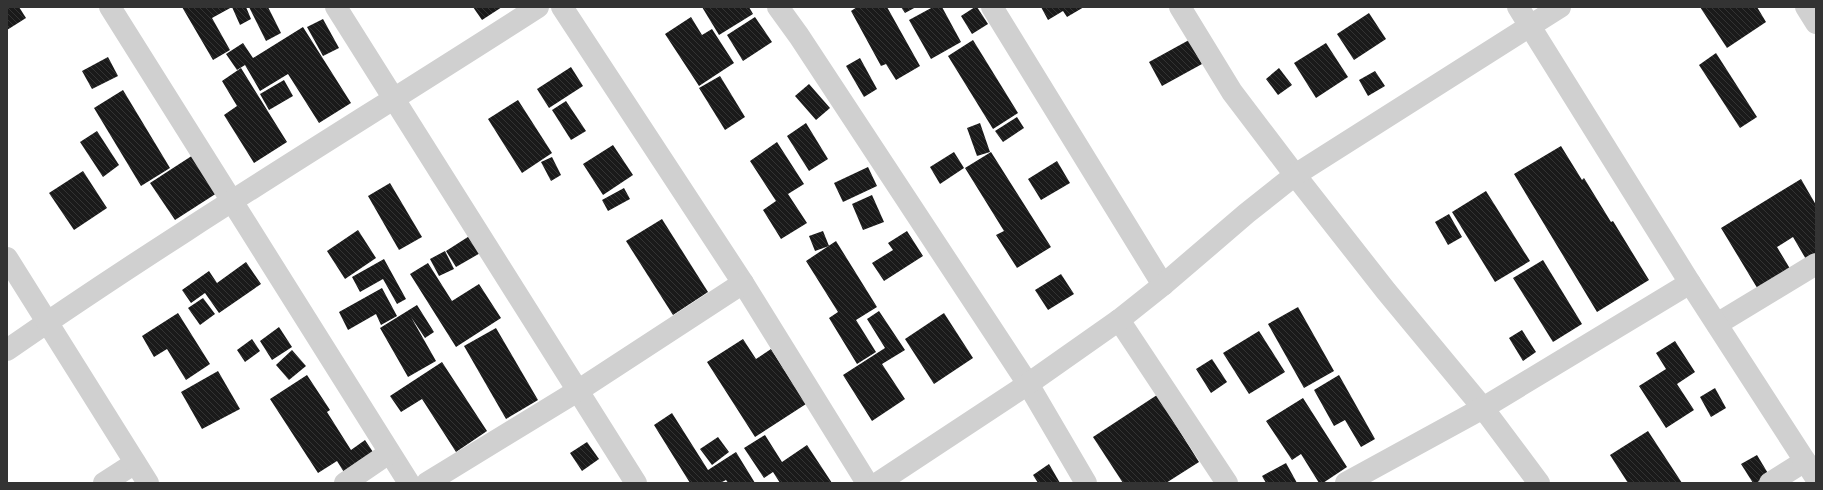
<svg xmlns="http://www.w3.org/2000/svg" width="1823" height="490" font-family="'Roboto Condensed',sans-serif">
	<defs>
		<pattern id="building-back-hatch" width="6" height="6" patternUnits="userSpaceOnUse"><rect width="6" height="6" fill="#1a1a1a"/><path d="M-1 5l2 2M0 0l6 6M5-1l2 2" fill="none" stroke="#333"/></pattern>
	</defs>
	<rect width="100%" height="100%" fill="#fff"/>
	<!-- building -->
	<g fill="url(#building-back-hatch)">
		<path d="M7,7H19L26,18L7,30Z"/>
		<path d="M182,7H246L251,19L240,25L232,7L212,18L230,50L213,60Z"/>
		<path d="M249,7H268L281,33L266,41Z"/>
		<path d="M473,7H502L482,20Z"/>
		<path d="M702,7H749L753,14L719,35Z"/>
		<path d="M857,7H887L920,66L896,80L886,64L881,66L851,11Z"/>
		<path d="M901,7H916L905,13Z"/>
		<path d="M933,7H942L961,42L931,59L909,20Z"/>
		<path d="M975,7H977L988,24L972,34L961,16Z"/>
		<path d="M1041,7H1084L1067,17L1063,11L1048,20Z"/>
		<path d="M1700,7H1757L1766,22L1727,48Z"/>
		<path d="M1369,13L1386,39L1354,60L1337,34Z"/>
		<path d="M691,17L702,35L712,29L734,63L699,86L665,34Z"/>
		<path d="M755,17L772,42L743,61L727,35Z"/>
		<path d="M323,19L339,48L323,56L307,27Z"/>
		<path d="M303,27L351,103L319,123L288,74L260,91L245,65L237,70L226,54L243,43L253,58Z"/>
		<path d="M973,40L1018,113L993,129L948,56Z"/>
		<path d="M1189,40L1202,64L1162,86L1149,62Z"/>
		<path d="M1326,43L1348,77L1316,98L1294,63Z"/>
		<path d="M1716,53L1757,117L1740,128L1699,65Z"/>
		<path d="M108,57L118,76L92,89L82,71Z"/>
		<path d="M860,58L877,89L864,97L846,66Z"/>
		<path d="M571,67L583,86L549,108L537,89Z"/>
		<path d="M241,68L287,142L254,163L224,115L237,106L222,81Z"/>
		<path d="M1279,68L1292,85L1278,95L1266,79Z"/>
		<path d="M1375,71L1385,86L1368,96L1359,80Z"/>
		<path d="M720,76L745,117L725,130L699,88Z"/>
		<path d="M284,80L293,96L269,110L260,94Z"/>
		<path d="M809,84L830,108L816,120L795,96Z"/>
		<path d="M123,90L170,168L141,186L94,108Z"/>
		<path d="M518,100L552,153L522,173L488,119Z"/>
		<path d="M566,101L586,131L571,140L552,110Z"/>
		<path d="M1017,117L1024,128L1003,142L995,131Z"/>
		<path d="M806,123L828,159L809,171L787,136Z"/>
		<path d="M980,123L990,152L977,156L967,128Z"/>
		<path d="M97,131L119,165L103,177L80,142Z"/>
		<path d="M777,142L804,184L788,194L807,223L781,239L763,210L776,201L750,161Z"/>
		<path d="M613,145L633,175L603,195L583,164Z"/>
		<path d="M207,146L231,184L175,220L150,183Z"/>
		<path d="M1561,146L1582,180L1584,178L1611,222L1613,221L1649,280L1597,312L1514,174Z"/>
		<path d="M954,152L964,168L940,184L930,167Z"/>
		<path d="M991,152L1051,247L1017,268L996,235L1004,231L965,168Z"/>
		<path d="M552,157L561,175L551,181L541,162Z"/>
		<path d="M1057,161L1070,183L1041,200L1028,179Z"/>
		<path d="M868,167L877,186L843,202L834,183Z"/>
		<path d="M83,171L107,208L74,230L49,193Z"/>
		<path d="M1801,179L1816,205V255L1807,261L1793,237L1777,247L1792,272L1759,291L1721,228Z"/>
		<path d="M390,183L422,237L399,250L368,196Z"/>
		<path d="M624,188L630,199L608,211L602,200Z"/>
		<path d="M1486,191L1530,261L1495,282L1452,212Z"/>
		<path d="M872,195L884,222L863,230L852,204Z"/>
		<path d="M1449,214L1462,237L1448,245L1435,222Z"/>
		<path d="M662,219L708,292L673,315L626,241Z"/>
		<path d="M358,230L376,258L345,279L327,251Z"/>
		<path d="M823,231L829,246L815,251L809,236Z"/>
		<path d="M907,231L923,256L884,281L872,263L893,250L888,243Z"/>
		<path d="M471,235L482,252L456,267L446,251Z"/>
		<path d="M836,241L877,307L856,320L876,352L857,364L829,318L838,312L806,261Z"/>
		<path d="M445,251L454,269L439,276L430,259Z"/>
		<path d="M384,259L406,299L397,304L383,279L360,292L352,277Z"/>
		<path d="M1543,260L1582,324L1553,342L1513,278Z"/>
		<path d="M246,262L261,284L219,313L205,293L191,303L182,290L209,271L217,283Z"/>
		<path d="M428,263L452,301L479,284L501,318L456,347L410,274Z"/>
		<path d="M1061,274L1074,294L1048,310L1035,290Z"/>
		<path d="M382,288L397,316L381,325L376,314L348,330L339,312Z"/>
		<path d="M203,298L215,314L200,325L188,308Z"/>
		<path d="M417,305L434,332L425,338L411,317L436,361L408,377L380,328Z"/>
		<path d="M1298,307L1334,371L1304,388L1268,324Z"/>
		<path d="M879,311L905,350L882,364L905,399L872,421L843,375L885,348L867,319Z"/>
		<path d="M178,313L210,364L186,380L167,349L154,357L142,336Z"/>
		<path d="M944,313L973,358L934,384L905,339Z"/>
		<path d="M279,327L292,347L272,360L260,341Z"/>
		<path d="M496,328L538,400L506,419L464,346Z"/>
		<path d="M1522,330L1536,352L1523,361L1509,338Z"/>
		<path d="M1259,331L1285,372L1249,394L1223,353Z"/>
		<path d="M252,339L260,351L245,362L237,350Z"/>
		<path d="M743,339L756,359L771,349L806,404L755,437L707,362Z"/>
		<path d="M1675,341L1695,372L1677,384L1694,410L1666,428L1639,386L1666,369L1656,353Z"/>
		<path d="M292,350L306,366L289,380L276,365Z"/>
		<path d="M1212,359L1227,382L1211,393L1196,369Z"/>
		<path d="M442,362L487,431L456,452L422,399L401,412L390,396Z"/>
		<path d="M218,371L240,409L202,429L181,392Z"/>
		<path d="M307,375L330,410L327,412L351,450L365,440L377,458L347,477L337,461L318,473L270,399Z"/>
		<path d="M1339,375L1375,439L1361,447L1345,420L1334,426L1314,390Z"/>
		<path d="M1715,388L1726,408L1711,417L1700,397Z"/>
		<path d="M1157,395L1199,462L1166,483H1123L1093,437Z"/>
		<path d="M1303,398L1347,467L1323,483H1319L1301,454L1292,460L1266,421Z"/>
		<path d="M672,413L708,470L736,452L755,483H728L726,480L720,483H690L654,425Z"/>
		<path d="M1648,431L1682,483H1628L1610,455Z"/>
		<path d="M765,435L782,462L807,445L832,483H780L773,472L764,478L744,448Z"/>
		<path d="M718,437L729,452L712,465L700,449Z"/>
		<path d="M587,442L599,459L582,471L570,453Z"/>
		<path d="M1757,455L1769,475L1756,483H1753L1741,464Z"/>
		<path d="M1286,463L1297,483H1266L1262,476Z"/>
		<path d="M1049,464L1060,483H1038L1033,475Z"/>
	</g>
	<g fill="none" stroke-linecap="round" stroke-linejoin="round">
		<!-- minor -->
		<g stroke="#d0d0d0" stroke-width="22">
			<path d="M110,7L409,483"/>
			<path d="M336,7L636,483"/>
			<path d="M562,7L743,283L867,483"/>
			<path d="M778,7L799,36L1028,384L1086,483"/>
			<path d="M992,7L1163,285"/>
			<path d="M1180,7L1232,92L1295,175L1386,291L1483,408L1539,483"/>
			<path d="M1806,7L1816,23"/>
			<path d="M1119,320L1227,483"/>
			<path d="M1717,324L1816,264"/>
			<path d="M7,350C180,230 361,121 538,7"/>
			<path d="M104,483L135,463"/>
			<path d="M345,483L389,453"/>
			<path d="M427,483L579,390L743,283"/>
			<path d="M878,483L1028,384L1119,320L1163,285L1247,213L1295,175L1560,7"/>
			<path d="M1346,483L1483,408L1690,283"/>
			<path d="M1770,483L1805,461"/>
		</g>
		<!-- tertiary -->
		<g stroke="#d0d0d0" stroke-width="22">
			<path d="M1518,7L1690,283L1816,478"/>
			<path d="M7,258L148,483"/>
		</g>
	</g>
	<!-- border -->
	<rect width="1823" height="490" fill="none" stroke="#333333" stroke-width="16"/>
</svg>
